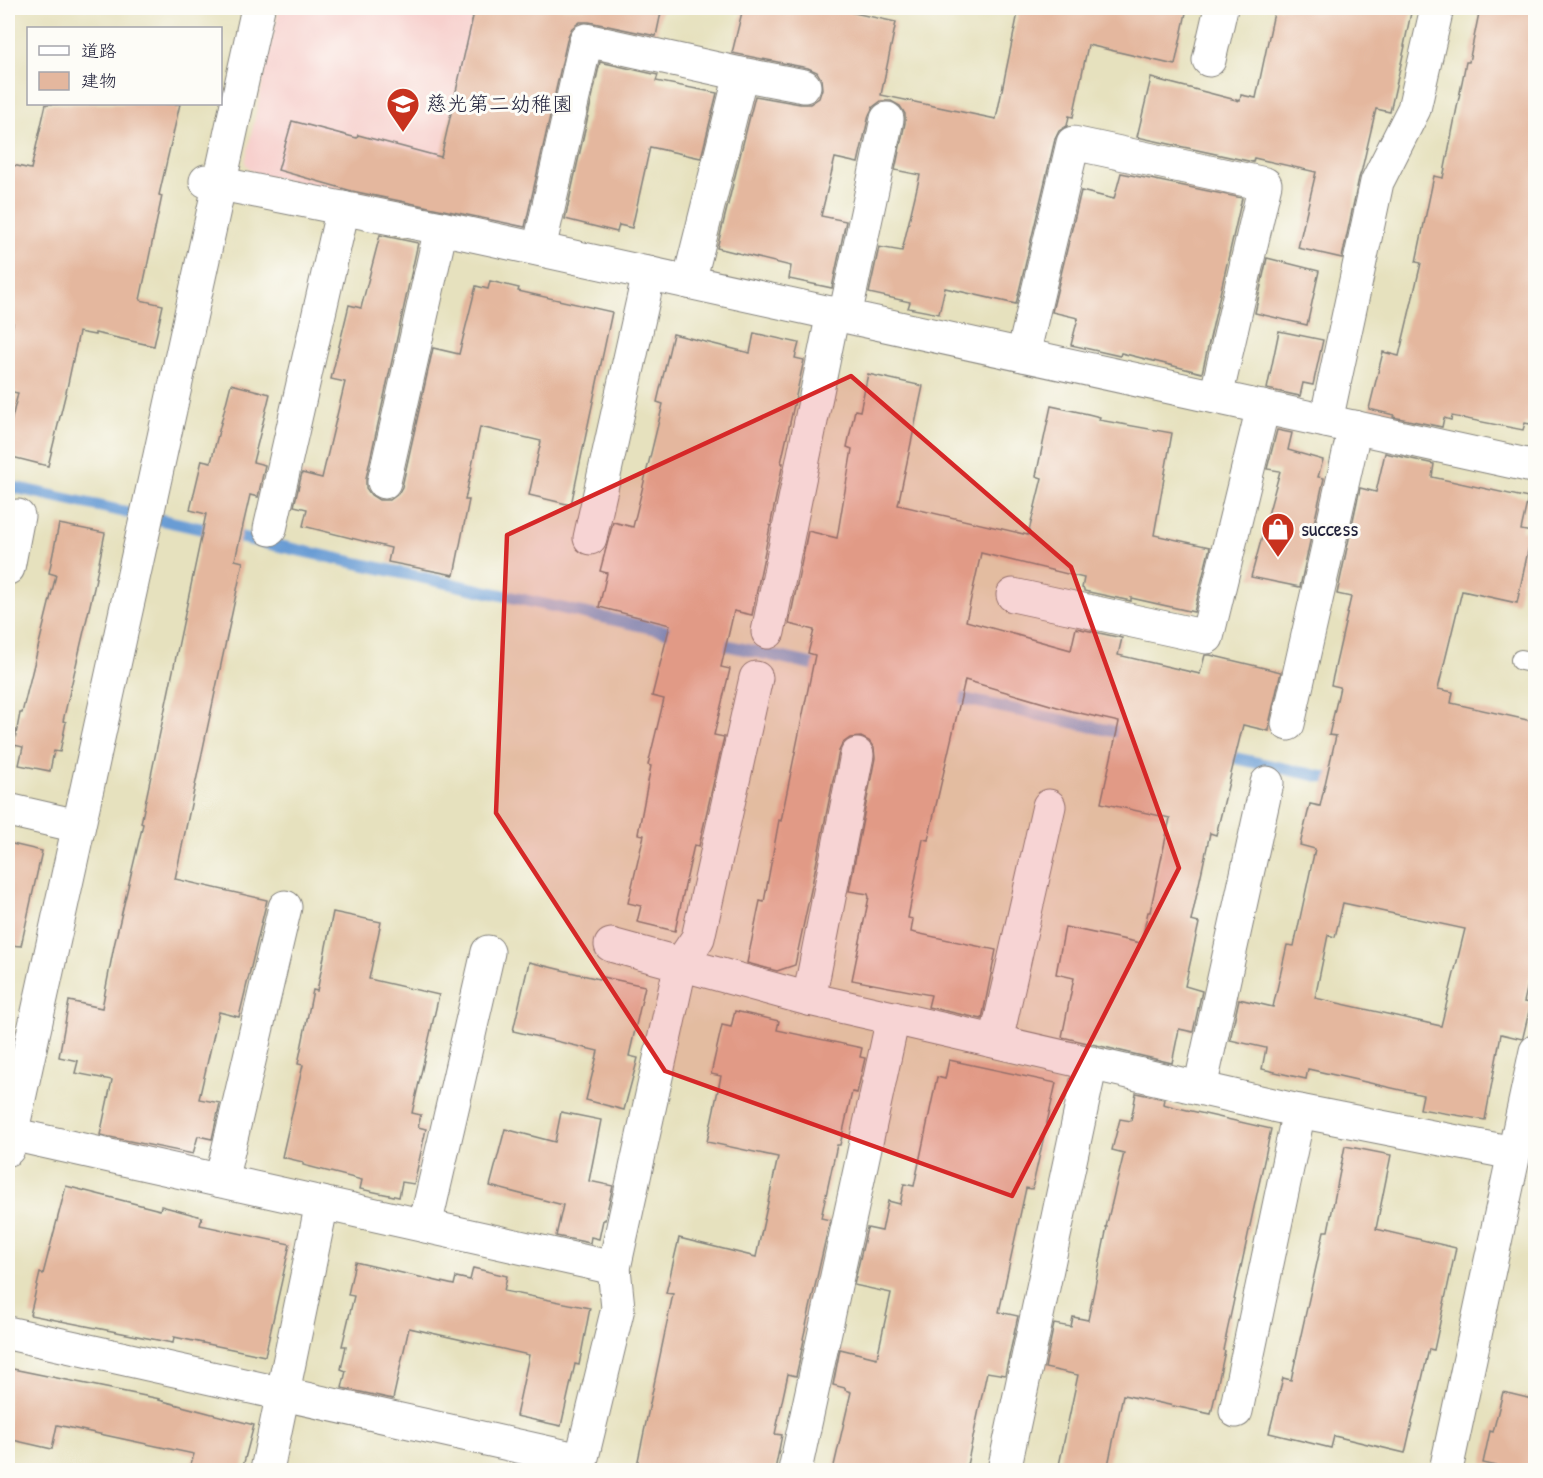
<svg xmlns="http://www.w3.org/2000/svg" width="1543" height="1478" font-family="'Patrick Hand','Klee One',sans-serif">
	<rect width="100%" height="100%" fill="#fdfcf7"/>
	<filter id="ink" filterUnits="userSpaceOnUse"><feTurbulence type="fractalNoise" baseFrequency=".0167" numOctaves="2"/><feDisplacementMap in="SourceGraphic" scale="12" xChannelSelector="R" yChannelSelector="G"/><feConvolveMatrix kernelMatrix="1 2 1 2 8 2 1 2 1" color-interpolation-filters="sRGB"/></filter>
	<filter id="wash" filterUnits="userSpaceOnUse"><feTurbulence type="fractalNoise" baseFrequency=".008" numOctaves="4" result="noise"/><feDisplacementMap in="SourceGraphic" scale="24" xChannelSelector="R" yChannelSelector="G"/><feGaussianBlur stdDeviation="1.35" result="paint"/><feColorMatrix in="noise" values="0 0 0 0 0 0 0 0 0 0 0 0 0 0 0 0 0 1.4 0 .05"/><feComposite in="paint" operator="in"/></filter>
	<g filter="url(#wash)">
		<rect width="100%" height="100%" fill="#e6e1be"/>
		<!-- built -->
		<path fill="#f7d0cd" d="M279,8H581L532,231L429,208L254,174L245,163Z"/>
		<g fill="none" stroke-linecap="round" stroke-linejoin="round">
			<!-- stream -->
			<g stroke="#699cd4" stroke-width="12">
				<path d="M8,486L683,635"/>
				<path d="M712,642L829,668"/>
				<path d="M946,695L1131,735"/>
				<path d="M1221,755L1342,781"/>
			</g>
		</g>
		<g id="blocks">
			<!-- building -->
			<g fill="#e4b79e" fill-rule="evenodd">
				<path d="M475,8H662L656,36L589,22H580L572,28L568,36L525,227L352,191L278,170L292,121L357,138L358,135L441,157Z"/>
				<path d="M743,8H831L896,22L881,95L996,119L1019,8H1187L1175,65L1088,45L1073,117L1069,116L1067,126L1059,131L1055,139L1016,304L945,288L939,314L908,308L910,302L869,293L879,247L902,251L920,175L895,170L905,123V114L900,106L891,101H881L873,107L869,115L858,163L835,158L821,216L846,221L832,288L789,279L791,266L717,248L755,96L800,104H810L819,98L822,89L821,79L817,72L808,68L732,53Z"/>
				<path d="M1275,8H1412L1404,46H1405L1390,112L1376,109L1362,169L1359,178L1342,258L1298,248L1316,172L1254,158L1253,162L1137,137L1151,78L1240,101L1241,95L1256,98Z"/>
				<path d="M1480,8H1536V425L1525,423L1523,430L1452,416L1451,420L1444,418L1442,427L1393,417L1394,415L1369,409L1383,352L1399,356L1421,263L1416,262L1434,176L1443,178L1466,62H1469Z"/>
				<path d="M600,62L658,75L656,81L717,93L701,158L650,147L632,228L619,225L617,232L565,219Z"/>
				<path d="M46,104H180L159,195L162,196L140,300L163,305L154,346L95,333V335L79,332L67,388L48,466L8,456V435L18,393L8,391V352L13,323L8,322V164L31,169Z"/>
				<path d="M1121,173L1242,198L1202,373L1121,353L1120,356L1071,345L1078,318L1052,312L1081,191L1114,199Z"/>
				<path d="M380,235L418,243L366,478V488L371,495L379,500H390L398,494L402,487L433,348L459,354L476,286L488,289L490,281L519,288L518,291L612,312L571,505L529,495L541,441L480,427L465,500H469L454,575L388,562L391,548L303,526L307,509L294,506L302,473L322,478L345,382L331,379L349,305L361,308Z"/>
				<path d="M1267,258L1319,271L1307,325L1255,313Z"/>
				<path d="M1279,331L1323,340L1313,385L1303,383L1300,396L1267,389Z"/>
				<path d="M754,333L799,343L795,358L804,360L781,463H783L752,615L734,611L721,667L730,669L714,735L724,737L699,846L694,845L675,931L637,922L641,906L628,903L644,835L638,834L651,766L648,765L664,699L652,696L670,625L599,607L607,573L600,571L613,522L633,527L663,404L657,402L673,334L750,353Z"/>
				<path d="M868,374L923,386L898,505L1028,535L1042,478L1036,476L1051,406L1088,414L1100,417L1099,420L1172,433L1154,535L1210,547L1194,612L1131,598V601L1084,591V589L1082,588L1084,578L981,553L966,621L1071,650L1076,628L1122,638L1118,655L1200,674L1205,655H1210L1281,672L1270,720L1269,731L1243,725L1216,835L1210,833L1191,921L1199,923L1185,986L1202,991L1193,1032L1179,1029L1172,1063L1062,1037L1074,978L1056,974L1065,927L1141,943L1148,912H1150L1170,818L1101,803L1119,722L1071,711L965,680L928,840L923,839L908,918L913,919L911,932L996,950L982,1019L928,1007L931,995L852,980L869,897L868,894L849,891L875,758L874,748L869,741L861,737L850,738L843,743L839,751L812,885L795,965L777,971L747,963L760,901L764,902L779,820L781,821L815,655L808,653L814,630L789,624L808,531L837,538L852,449L847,447L855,410L860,411Z"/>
				<path d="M231,384L270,394L253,462L265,465L258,497L250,495L235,560L243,562L175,879L267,900L239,1017L219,1012L199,1099L220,1103L212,1139L198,1136L193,1154L100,1135L112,1080L75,1073L78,1061L59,1057L69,1001L102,1008L114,946L143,824L141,823L206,514L190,510L202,460L211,462Z"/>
				<path d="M1277,430L1292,433L1288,450L1323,460L1318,477L1324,478L1300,587L1251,577L1280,471L1267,469Z"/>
				<path d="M1385,453L1434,464L1432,477L1528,498L1521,530L1532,532L1517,603L1462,591L1438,689L1453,692L1451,703L1536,722V950L1524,1002L1531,1003L1523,1037L1522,1039L1501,1034L1485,1120L1420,1109L1423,1095L1308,1069L1306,1079L1262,1069L1266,1048L1230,1040L1239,999L1273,1007L1287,945L1294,946L1315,849L1300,845L1310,804L1320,806L1336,736L1329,735L1340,687L1331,685L1351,597L1337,594L1360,488L1376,492ZM1343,903L1465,929L1441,1026L1315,998L1328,935L1335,937Z"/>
				<path d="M59,524L105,533L94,588L63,721L66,722L60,752L54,751L50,771L19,765L23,747L14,745L20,713H22L56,575L49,573Z"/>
				<path d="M8,843L42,851L21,946L8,945Z"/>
				<path d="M333,912L381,922L369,979L439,995L412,1113L421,1115L418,1127L426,1129L414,1184L402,1182L399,1197L360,1189L362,1180L303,1165V1162L282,1157L303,1065L298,1064L313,990L317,991Z"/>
				<path d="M529,962L603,980V977L645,986L629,1056L638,1058L624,1110L586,1100L598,1051L513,1031Z"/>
				<path d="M735,1011L779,1021L777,1030L862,1048L860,1057L865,1058L857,1093L852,1092L840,1145H837L821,1218L830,1220L803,1339L804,1340L796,1376L788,1374L775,1434L782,1435L775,1470H636L673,1294L666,1293L679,1238L756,1257L778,1157L707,1142L721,1076L711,1074L722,1025L731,1027Z"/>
				<path d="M949,1060L1056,1083L1032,1189L1026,1188L999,1312L1018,1316L1005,1375L987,1372L966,1470H833L851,1392L845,1390V1388L833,1385L840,1349L877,1358L891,1293L854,1285L867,1228L882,1231L888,1201L900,1204L904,1184L914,1186L937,1077L945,1079Z"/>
				<path d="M1136,1093L1164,1099L1163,1104L1174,1107L1271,1129L1223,1350L1225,1351L1211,1414L1123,1395L1107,1470H1058L1078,1375L1045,1368L1054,1324L1071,1327L1073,1317L1088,1320L1107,1227H1106L1124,1153L1112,1150L1120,1119L1131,1121Z"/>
				<path d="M561,1112L601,1120L589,1181L613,1186L605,1220H603L599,1239L591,1237L590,1243L556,1236L563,1205L490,1186L505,1129L555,1142Z"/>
				<path d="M1345,1146L1391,1155L1376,1229L1456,1248L1434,1350L1429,1349L1405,1453L1334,1436L1331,1448L1269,1433L1283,1378L1291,1380L1324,1231H1328Z"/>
				<path d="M66,1186L160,1210L161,1206L202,1217L200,1225L290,1244L265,1356L174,1337L173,1343L30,1315L40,1273L43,1274Z"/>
				<path d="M355,1262L454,1285L456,1277L470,1280L473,1268L507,1276L504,1291L590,1308L579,1365L575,1364L561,1426L516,1416L529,1355L409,1328L393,1399L342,1388L346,1371L341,1369L346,1346H342L354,1296L348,1295Z"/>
				<path d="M8,1368L160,1399L159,1400L254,1425L242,1470H189L194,1454L57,1425L52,1449L8,1439Z"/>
				<path d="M1503,1392L1536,1400V1470H1496L1497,1466L1483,1463L1490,1431L1493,1432Z"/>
			</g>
		</g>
	</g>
	<g filter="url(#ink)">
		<use href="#blocks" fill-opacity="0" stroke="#84827c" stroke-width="1.5"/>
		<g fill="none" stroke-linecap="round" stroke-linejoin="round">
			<defs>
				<path id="lane" d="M1521,660L1536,663"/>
				<g id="street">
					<path d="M1209,60L1221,8"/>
					<path d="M206,181L441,228L1536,467"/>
					<path d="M539,249L586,40L741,74L804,86"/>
					<path d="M689,282L741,74"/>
					<path d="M845,316L887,119"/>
					<path d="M1023,355L1073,143L1265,184L1216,397"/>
					<path d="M1326,421L1377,182L1414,109L1437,8"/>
					<path d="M384,482L441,228"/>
					<path d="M270,529L343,208"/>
					<path d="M590,538L649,273"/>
					<path d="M8,568L18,516"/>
					<path d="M1013,595L1207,637L1263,407"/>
					<path d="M768,632L833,313"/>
					<path d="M1288,724L1355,427"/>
					<path d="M8,810L78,826"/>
					<path d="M611,945L809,999L893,1018L1299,1111L1513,1153"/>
					<path d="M809,999L857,755"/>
					<path d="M996,1041L1049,806"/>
					<path d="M1200,1088L1267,783"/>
					<path d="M11,1134L614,1268"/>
					<path d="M221,1181L285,907"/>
					<path d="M425,1226L488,952"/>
					<path d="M8,1333L581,1460"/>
					<path d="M1236,1411L1299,1111"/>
					<path d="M267,1470L322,1203"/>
					<path d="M579,1470L618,1308L614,1268L681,963L698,938L756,678"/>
					<path d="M795,1470L893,1018"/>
					<path d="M1004,1470L1091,1063"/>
					<path d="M1446,1470L1536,1051"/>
				</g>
				<path id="secondary" d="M8,1149L258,8"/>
			</defs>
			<!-- lane casing -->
			<use href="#lane" stroke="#84827c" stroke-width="22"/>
			<!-- street casing -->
			<use href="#street" stroke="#84827c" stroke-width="35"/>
			<!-- secondary casing -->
			<use href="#secondary" stroke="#84827c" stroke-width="35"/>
			<!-- lane -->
			<use href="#lane" stroke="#fff" stroke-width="20"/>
			<!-- street -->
			<use href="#street" stroke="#fff" stroke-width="33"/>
			<!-- secondary -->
			<use href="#secondary" stroke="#fff" stroke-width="33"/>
		</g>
	</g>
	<!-- marked area -->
	<path fill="#d62828" fill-opacity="0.2" stroke="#d62828" stroke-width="4.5" stroke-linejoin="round" d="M851,376L1071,567L1179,868L1012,1196L665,1071L496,813L507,535Z"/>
	<!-- icons -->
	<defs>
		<symbol id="school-pin" viewBox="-11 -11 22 30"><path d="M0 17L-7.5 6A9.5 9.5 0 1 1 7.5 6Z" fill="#c8321e" stroke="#fdfcf7"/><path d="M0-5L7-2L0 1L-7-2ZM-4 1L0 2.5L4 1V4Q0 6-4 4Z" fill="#fff"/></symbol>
		<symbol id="shop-pin" viewBox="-11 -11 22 30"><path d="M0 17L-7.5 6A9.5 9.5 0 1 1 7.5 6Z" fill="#c8321e" stroke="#fdfcf7"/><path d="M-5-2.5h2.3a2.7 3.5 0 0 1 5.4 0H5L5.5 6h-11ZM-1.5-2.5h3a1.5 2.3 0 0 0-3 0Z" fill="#fff"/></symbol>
	</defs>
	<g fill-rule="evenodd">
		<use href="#school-pin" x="384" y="85" width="38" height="52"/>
		<use href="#shop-pin" x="1259" y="510" width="38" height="52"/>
	</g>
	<g text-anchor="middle" stroke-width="6" stroke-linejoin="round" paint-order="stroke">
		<!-- poi labels -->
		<g font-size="21" fill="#22223b" stroke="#fdfcf7" text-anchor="start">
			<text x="426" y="111">慈光第二幼稚園</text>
			<text x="1301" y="536">success</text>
		</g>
	</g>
	<!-- margin -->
	<rect width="1543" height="1478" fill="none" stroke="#fdfcf7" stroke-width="30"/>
	<!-- legend -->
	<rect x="27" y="27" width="195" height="78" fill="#fdfcf7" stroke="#a5a5ac" stroke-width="1.5"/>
	<rect x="39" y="46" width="30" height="9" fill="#ffffff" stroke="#a5a5ac" stroke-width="1.5"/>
	<text x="81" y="57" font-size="18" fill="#22223b">道路</text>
	<rect x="39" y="72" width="30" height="18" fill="#e4b79e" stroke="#a5a5ac" stroke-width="1.5"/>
	<text x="81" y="87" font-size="18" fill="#22223b">建物</text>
</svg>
